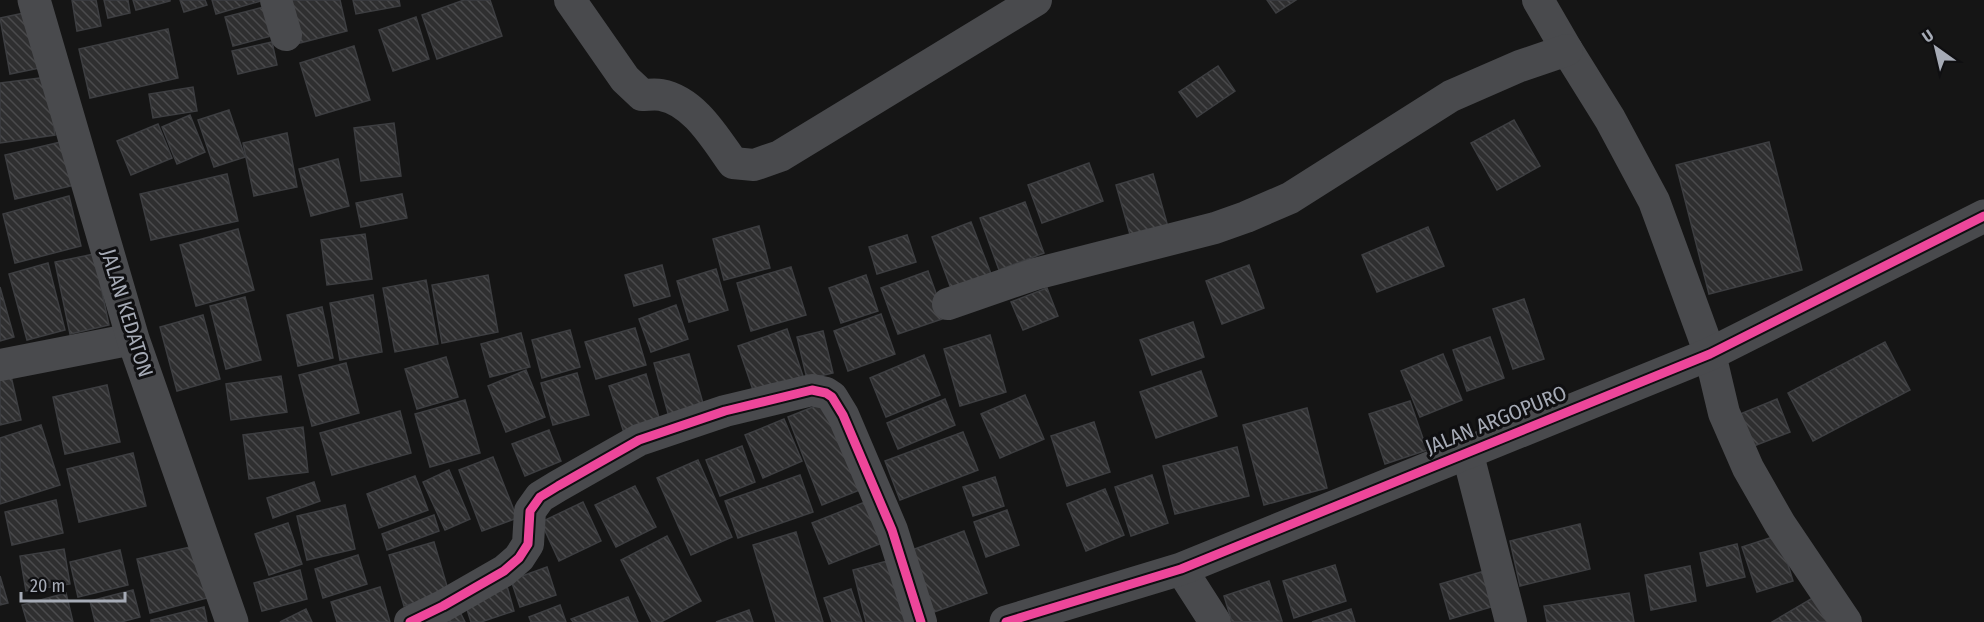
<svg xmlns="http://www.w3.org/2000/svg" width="1984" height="622" font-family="'Fira Sans Condensed',sans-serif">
	<defs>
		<pattern id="building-back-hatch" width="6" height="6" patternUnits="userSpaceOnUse" patternTransform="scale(1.5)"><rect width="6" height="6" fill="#2f2f30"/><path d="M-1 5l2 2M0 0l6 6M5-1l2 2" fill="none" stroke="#4a4a4c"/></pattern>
	</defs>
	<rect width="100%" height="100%" fill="#151515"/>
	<!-- building -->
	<g fill="url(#building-back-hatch)" stroke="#3d3e41" stroke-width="1.5">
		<path d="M72,0H96L101,26L77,31Z"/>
		<path d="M104,0H128L130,13L108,18Z"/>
		<path d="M133,0H170V1L136,10Z"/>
		<path d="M180,0H205L207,5L184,12Z"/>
		<path d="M212,0H264L216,14Z"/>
		<path d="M282,0H340L347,31L292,45Z"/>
		<path d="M353,0H399L400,6L356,14Z"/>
		<path d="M464,0H490L502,36L437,59L422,15Z"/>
		<path d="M1267,0H1296L1276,13Z"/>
		<path d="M271,5L279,34L233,46L225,17Z"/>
		<path d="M29,12L40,68L10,74L0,18Z"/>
		<path d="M416,17L429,59L393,71L379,30Z"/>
		<path d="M168,29L178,78L90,98L79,49Z"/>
		<path d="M272,42L277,65L238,74L232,51Z"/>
		<path d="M354,46L370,100L316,116L300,63Z"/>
		<path d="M1218,66L1235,91L1197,117L1179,92Z"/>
		<path d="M47,77L55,135L0,143V83Z"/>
		<path d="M193,87L197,111L153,118L149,94Z"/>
		<path d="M229,110L245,157L214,167L198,120Z"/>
		<path d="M190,115L205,152L177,164L162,127Z"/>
		<path d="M1514,120L1540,166L1497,190L1471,143Z"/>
		<path d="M394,123L401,176L361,181L354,128Z"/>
		<path d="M158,124L172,158L131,175L117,141Z"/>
		<path d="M287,133L297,187L254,196L243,143Z"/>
		<path d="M65,141L75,185L15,199L5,155Z"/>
		<path d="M1769,142L1802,270L1709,294L1676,165Z"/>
		<path d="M338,159L349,206L311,216L299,169Z"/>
		<path d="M1089,163L1103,201L1042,223L1028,185Z"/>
		<path d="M227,174L238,221L151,240L140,194Z"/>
		<path d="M1153,174L1168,227L1131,238L1116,185Z"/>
		<path d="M402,194L407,218L361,227L356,203Z"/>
		<path d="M69,196L81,246L15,263L3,214Z"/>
		<path d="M1025,202L1044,253L999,270L980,218Z"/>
		<path d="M971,222L993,279L953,294L932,237Z"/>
		<path d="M759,226L770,268L724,280L713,239Z"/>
		<path d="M1428,227L1444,266L1377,292L1362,255Z"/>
		<path d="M238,229L254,290L196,306L180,245Z"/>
		<path d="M365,234L372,279L327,285L321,240Z"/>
		<path d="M907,235L916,262L877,274L869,247Z"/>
		<path d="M94,254L109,325L70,334L55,262Z"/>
		<path d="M48,263L65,330L27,340L9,274Z"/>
		<path d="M662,265L670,296L634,306L625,275Z"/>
		<path d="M1249,265L1264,308L1222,324L1206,281Z"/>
		<path d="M791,267L806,315L751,331L737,283Z"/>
		<path d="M716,269L728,310L689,322L677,281Z"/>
		<path d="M928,271L945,318L898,334L881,288Z"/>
		<path d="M488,275L498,332L442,343L432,285Z"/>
		<path d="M866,275L878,311L841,323L829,288Z"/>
		<path d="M426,280L438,344L395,352L383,288Z"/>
		<path d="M0,287L14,337L0,341Z"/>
		<path d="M1047,288L1058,316L1023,330L1011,302Z"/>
		<path d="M373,295L382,352L340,360L330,303Z"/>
		<path d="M245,297L261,360L226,369L210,306Z"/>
		<path d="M1524,299L1544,359L1513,369L1493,309Z"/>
		<path d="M676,305L688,339L651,352L639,319Z"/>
		<path d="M322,307L333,358L298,366L287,315Z"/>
		<path d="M881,314L895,354L848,371L834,331Z"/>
		<path d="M203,315L220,379L177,391L160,327Z"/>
		<path d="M1193,322L1204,357L1152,375L1140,340Z"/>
		<path d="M635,328L646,365L596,379L585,342Z"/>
		<path d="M787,329L803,376L754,393L738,346Z"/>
		<path d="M570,330L580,367L542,378L532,340Z"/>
		<path d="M823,331L833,373L807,379L797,337Z"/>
		<path d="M521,333L530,367L490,377L481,344Z"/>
		<path d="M990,335L1006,392L960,406L944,349Z"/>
		<path d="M1490,337L1504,378L1467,391L1453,350Z"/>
		<path d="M1885,342L1910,390L1813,441L1788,393Z"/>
		<path d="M689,354L706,414L671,424L654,363Z"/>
		<path d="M1443,354L1462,400L1420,417L1401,371Z"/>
		<path d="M924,355L940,395L886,417L870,378Z"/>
		<path d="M446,357L458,397L417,409L405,369Z"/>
		<path d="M346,363L359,413L312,426L299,375Z"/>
		<path d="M526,370L545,417L506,432L488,386Z"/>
		<path d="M1201,371L1217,416L1156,438L1140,392Z"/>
		<path d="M577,373L589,415L553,425L541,383Z"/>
		<path d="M646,374L661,424L625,436L609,386Z"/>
		<path d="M11,376L21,420L0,425V378Z"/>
		<path d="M281,376L287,412L231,420L226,384Z"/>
		<path d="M107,385L120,442L65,454L53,397Z"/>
		<path d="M1025,395L1044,439L1000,458L981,414Z"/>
		<path d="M833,399L867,487L822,505L788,417Z"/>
		<path d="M945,399L955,425L898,449L887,423Z"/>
		<path d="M1777,399L1790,432L1746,449L1733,417Z"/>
		<path d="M465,400L480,453L430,467L415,414Z"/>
		<path d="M1410,401L1427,450L1385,464L1369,414Z"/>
		<path d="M1307,408L1327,488L1264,505L1243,425Z"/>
		<path d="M400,411L411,453L332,475L320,433Z"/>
		<path d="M784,419L802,461L763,478L745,435Z"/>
		<path d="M1094,422L1110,472L1067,486L1051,436Z"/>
		<path d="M41,425L60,485L0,504V438Z"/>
		<path d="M303,427L308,472L249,479L243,435Z"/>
		<path d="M549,430L561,461L525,476L512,444Z"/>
		<path d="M963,432L978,470L900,500L885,461Z"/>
		<path d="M742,446L755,482L720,496L706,460Z"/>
		<path d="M1237,447L1249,496L1175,514L1163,466Z"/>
		<path d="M133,453L146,506L79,522L67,469Z"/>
		<path d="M493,457L517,518L482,531L459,470Z"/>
		<path d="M698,460L732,537L691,555L657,478Z"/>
		<path d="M449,470L470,519L445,530L423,482Z"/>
		<path d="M800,475L813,512L738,538L725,501Z"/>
		<path d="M1152,475L1168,523L1131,536L1115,487Z"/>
		<path d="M415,476L428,510L379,528L367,494Z"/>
		<path d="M995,477L1004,506L973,516L963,487Z"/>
		<path d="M314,482L320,501L273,518L267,498Z"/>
		<path d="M635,486L656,527L616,547L595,505Z"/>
		<path d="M1105,489L1124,535L1086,551L1067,504Z"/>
		<path d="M56,500L63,533L12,545L5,512Z"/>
		<path d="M870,500L887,541L829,564L812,523Z"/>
		<path d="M583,502L601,541L559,561L541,522Z"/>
		<path d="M345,505L355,549L307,560L297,516Z"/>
		<path d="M1007,510L1019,545L986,557L974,522Z"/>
		<path d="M434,515L439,531L387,550L382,534Z"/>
		<path d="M288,523L302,564L269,575L255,534Z"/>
		<path d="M1580,524L1590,569L1520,586L1510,541Z"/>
		<path d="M964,531L987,593L934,612L912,550Z"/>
		<path d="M796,532L823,622H776L753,545Z"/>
		<path d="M1779,535L1793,581L1757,592L1742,547Z"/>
		<path d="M667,536L701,601L661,622H652L621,560Z"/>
		<path d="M434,542L449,593L404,606L389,555Z"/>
		<path d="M1737,544L1745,577L1707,586L1700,553Z"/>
		<path d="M195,546L207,598L150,613L137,559Z"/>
		<path d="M64,549L70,584L26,591L20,556Z"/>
		<path d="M120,550L128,585L78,597L70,562Z"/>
		<path d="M358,555L367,584L323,598L315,569Z"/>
		<path d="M895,559L910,622H866L853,570Z"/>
		<path d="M1335,565L1346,601L1294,618L1283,581Z"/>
		<path d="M1690,566L1696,601L1651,610L1645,575Z"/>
		<path d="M547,567L556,595L520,607L511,580Z"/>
		<path d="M300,570L307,599L262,611L254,583Z"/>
		<path d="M1488,570L1498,605L1450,619L1440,584Z"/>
		<path d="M0,576L8,603L0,605Z"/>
		<path d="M1269,581L1282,621L1232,622L1224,596Z"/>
		<path d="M507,586L514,611L481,622H471L464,600Z"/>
		<path d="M380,587L390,622H337L331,602Z"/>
		<path d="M851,589L862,622H832L824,598Z"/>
		<path d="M133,590L140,617L121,622H95L90,601Z"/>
		<path d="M66,593L73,622H27L22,605Z"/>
		<path d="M1629,593L1634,622H1547L1544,606Z"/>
		<path d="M1816,596L1831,622H1772Z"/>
		<path d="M628,597L638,622H573L571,619Z"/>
		<path d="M560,605L566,622H531L529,617Z"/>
		<path d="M204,607L207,622H151V620Z"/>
		<path d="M458,608L465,622H429Z"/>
		<path d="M306,609L312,622H280Z"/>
		<path d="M1351,609L1355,622H1312Z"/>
		<path d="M749,610L753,622H716Z"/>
	</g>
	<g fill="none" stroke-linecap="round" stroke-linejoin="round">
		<!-- minor -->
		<g stroke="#494a4d" stroke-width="32">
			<path d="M276,0L286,35"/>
			<path d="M570,0L625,79L642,95C648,95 655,94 661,95C694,101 715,138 733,163L754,165L780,156L1036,0"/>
			<path d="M1538,0L1567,50L1610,119L1654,201L1710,354L1724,413L1748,468L1780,524L1846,622"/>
			<path d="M948,304L1035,274L1215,228L1246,217L1290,198L1451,96L1520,66L1567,50"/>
			<path d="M0,365L133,339"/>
			<path d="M1467,451L1511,622"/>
			<path d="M1181,569L1215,622"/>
			<path d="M410,622L443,606L504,571L519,558L528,544L530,511L540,497L558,486L639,440L725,411L812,390L826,393L832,397L843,415L892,530L921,622"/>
		</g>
		<!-- tertiary -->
		<g stroke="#494a4d" stroke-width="33">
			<path d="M34,0L133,339L232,622"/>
			<path d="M1006,622L1181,569L1710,354L1984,216"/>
		</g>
		<defs>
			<g id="cycleway">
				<path d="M410,622L443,606L504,571L519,558L528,544L530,511L540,497L558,486L639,440L725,411L812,390L826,393L832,397L843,415L892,530L921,622"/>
				<path d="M1006,622L1181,569L1710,354L1984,216"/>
			</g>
		</defs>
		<!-- cycleway casing -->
		<use href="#cycleway" stroke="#0f0f11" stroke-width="13"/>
		<!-- cycleway -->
		<use href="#cycleway" stroke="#ed469a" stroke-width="9"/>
	</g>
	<g text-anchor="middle" stroke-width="6" stroke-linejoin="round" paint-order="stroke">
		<!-- street labels -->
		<g font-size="21" fill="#a6abb6" stroke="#0f0f11">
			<text transform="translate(127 313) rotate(73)" y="7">JALAN KEDATON</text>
			<text transform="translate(1496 420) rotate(-22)" y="7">JALAN ARGOPURO</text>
		</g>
	</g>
	<!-- north arrow -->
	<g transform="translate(1936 48) rotate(326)" stroke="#0f0f11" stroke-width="4.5" paint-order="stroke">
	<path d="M0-4.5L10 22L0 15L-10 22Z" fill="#a6abb6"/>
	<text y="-9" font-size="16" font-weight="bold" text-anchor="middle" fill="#a6abb6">U</text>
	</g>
	<!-- scale -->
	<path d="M21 592v9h104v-9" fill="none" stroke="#a6abb6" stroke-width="3"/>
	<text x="30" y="592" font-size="18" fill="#a6abb6" stroke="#0f0f11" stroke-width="4.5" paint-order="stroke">20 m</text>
</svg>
